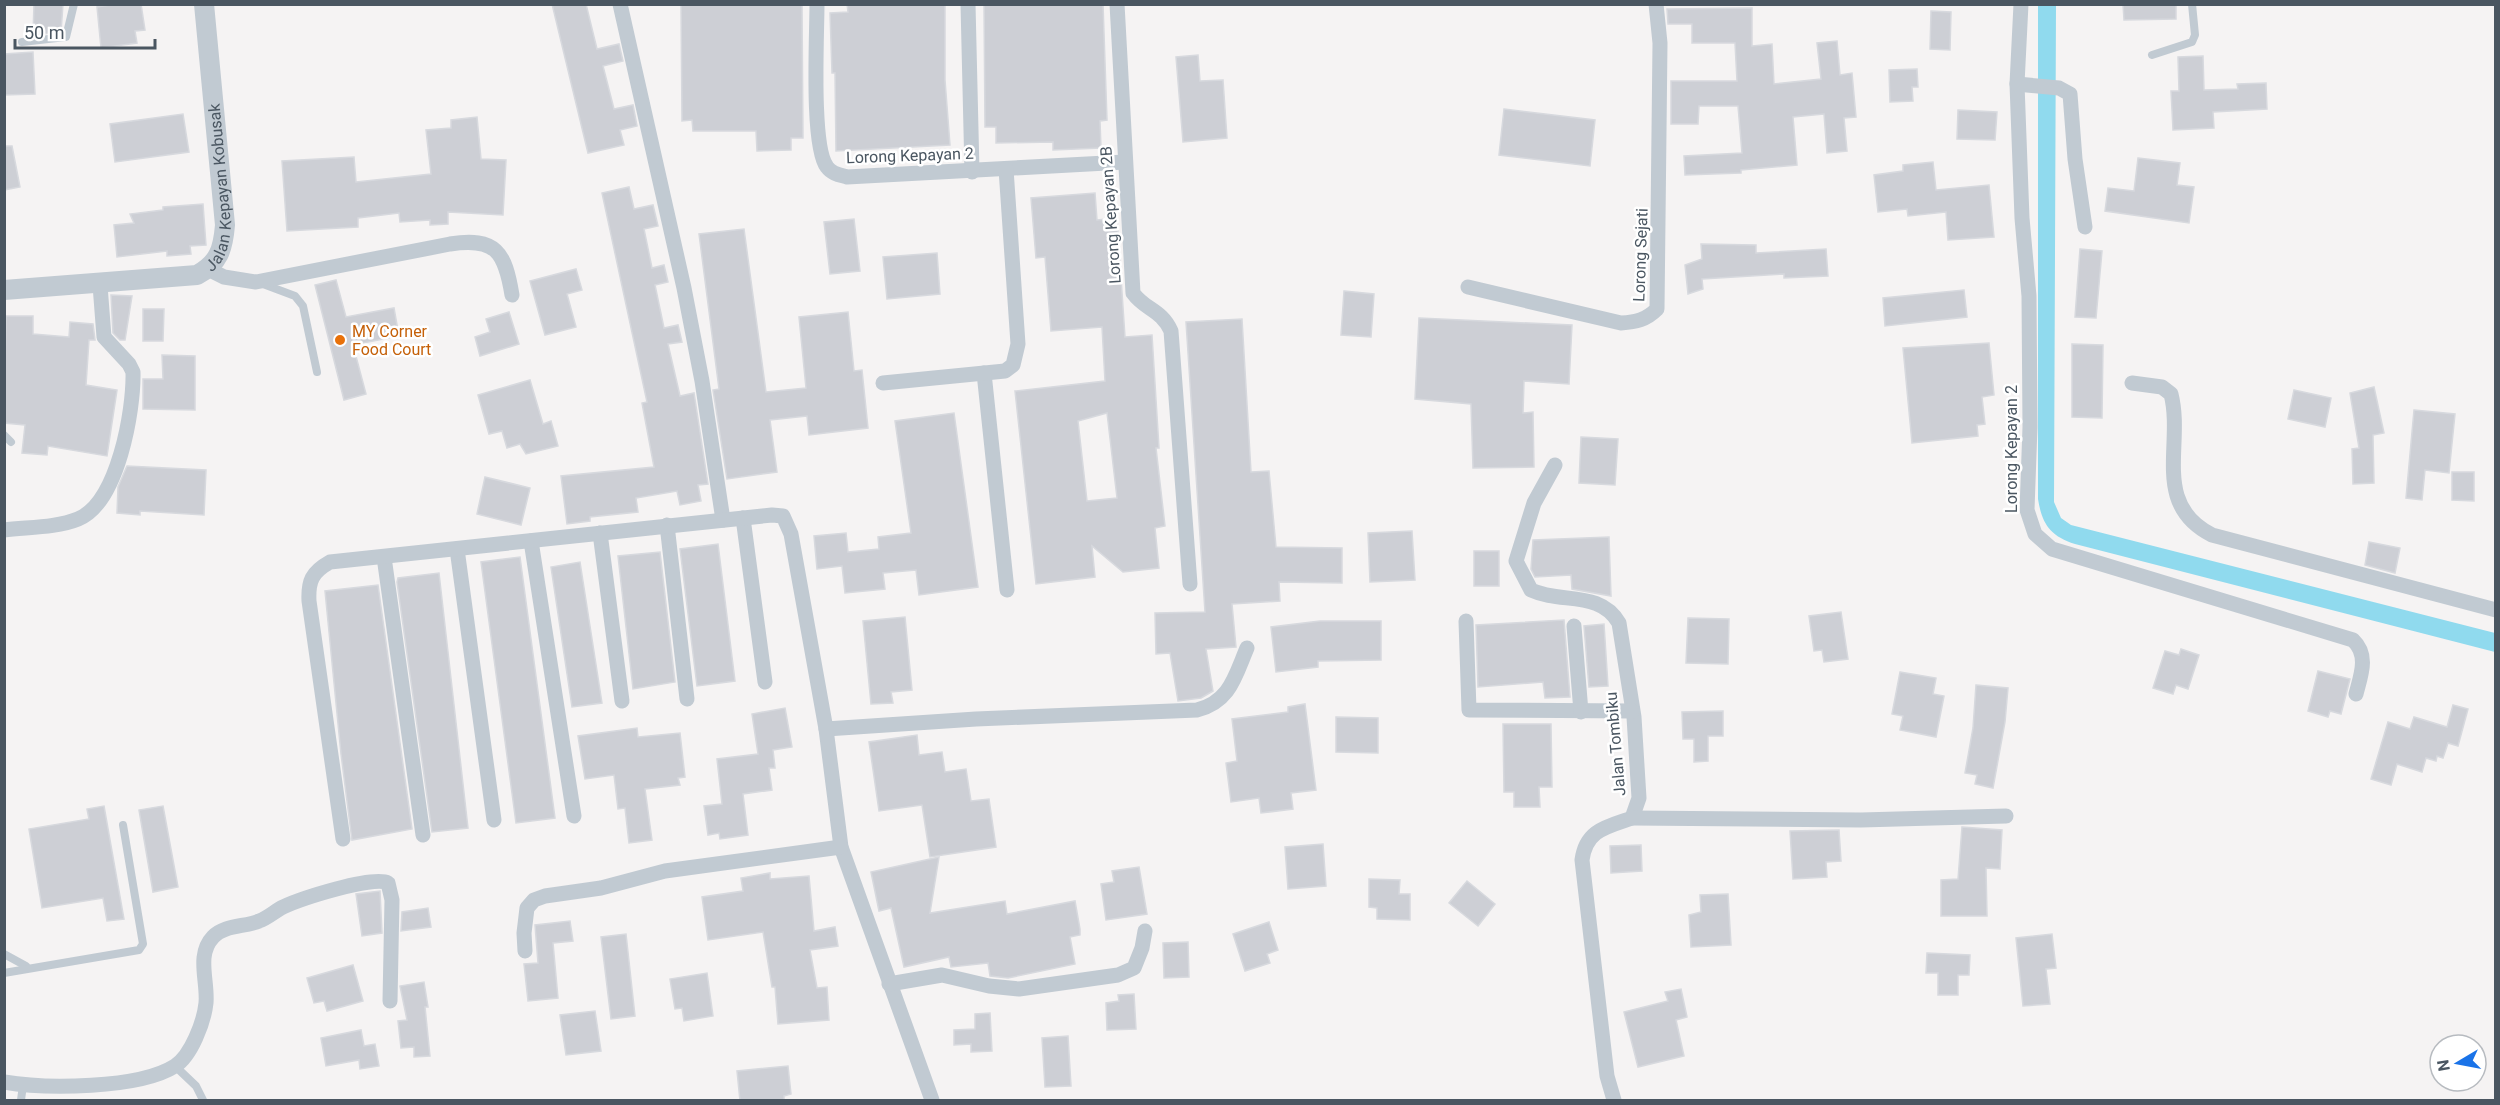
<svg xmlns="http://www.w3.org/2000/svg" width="2500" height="1105" font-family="Roboto,sans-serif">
	<rect width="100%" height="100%" fill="#f5f3f3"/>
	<!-- water -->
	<path fill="#90daee" d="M2038,5H2056L2054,502L2061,518L2071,525L2495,633V652L2075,544C2050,536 2042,524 2038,499Z"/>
	<!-- building -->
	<g fill="#cdcfd5" stroke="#d7d9de" stroke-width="1.5" fill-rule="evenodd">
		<path d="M34,4H63L61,32L33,35Z"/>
		<path d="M116,4H141L145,30L135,31L137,43L101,48L97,7Z"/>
		<path d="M552,4H586L597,49L619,44L623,61L603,66L614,109L633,105L637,126L620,130L624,145L588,153Z"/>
		<path d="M681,4H802L803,138H791V150L757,151L756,131H693L692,120L682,121Z"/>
		<path d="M847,4H945V80L950,145L836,151L835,73H832L830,13L848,12Z"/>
		<path d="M984,4H1103L1107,120L1100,121L1101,148L1053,150V142L996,143V127H985Z"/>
		<path d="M2123,4H2176V19L2124,20Z"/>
		<path d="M1752,8V46L1772,44L1774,84L1821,79L1817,43L1837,41L1840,75L1852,73L1856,117L1844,118L1847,151L1827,153L1824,114L1793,117L1797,165L1741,170V173L1685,175L1684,156L1742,153L1738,106H1699L1698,124H1671V81H1737L1735,43H1692V24H1668L1667,9Z"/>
		<path d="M1931,11L1951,12L1950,50L1930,49Z"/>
		<path d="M33,52L35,94L4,95V54Z"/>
		<path d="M1198,55L1200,81L1223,80L1227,138L1183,142L1176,57Z"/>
		<path d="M2203,56L2204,90L2238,89L2237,84L2266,83L2267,109L2213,112L2214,128L2173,130L2171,91H2179L2178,57Z"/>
		<path d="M1917,69L1918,87H1912L1913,101L1890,102L1889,70Z"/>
		<path d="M1504,109L1595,120L1590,166L1499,155Z"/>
		<path d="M1958,110L1997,112L1995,140L1957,139Z"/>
		<path d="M183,114L189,152L115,162L110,124Z"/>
		<path d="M477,117L481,159L506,160L503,215L448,212V224L430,225V220L400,222L399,213L358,218V227L287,231L282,161L354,157L356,182L431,174L426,130L451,128V120Z"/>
		<path d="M4,146H12L20,187L4,190Z"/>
		<path d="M2138,158L2180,163L2177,185L2194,187L2189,223L2105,211L2108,188L2134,191Z"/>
		<path d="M1933,162L1936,190L1989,185L1994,237L1948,240L1946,212L1908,216L1907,209L1878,212L1874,175L1903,171V165Z"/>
		<path d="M629,187L634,209L653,205L658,226L644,229L652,268L664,265L668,282L655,285L664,328L678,325L682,342L668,344L680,396L694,393L708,484L698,485L701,501L680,505L677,491L636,498L638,512L590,517V521L567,524L561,476L654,467L642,403L647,402L602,193Z"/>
		<path d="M1095,193L1097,220L1117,218L1125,337L1152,335L1159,448H1156L1165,526L1155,528L1159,568L1123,572L1092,546L1095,577L1036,584L1015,391L1105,381L1102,327L1051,331L1045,257L1036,258L1031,198ZM1107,413L1117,498L1087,501L1078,421Z"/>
		<path d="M203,204L206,245L190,246L191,254L167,256V251L117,257L114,225L134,223L130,214L163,210V207Z"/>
		<path d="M854,219L860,271L830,274L824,222Z"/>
		<path d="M744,229L766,392L806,388L799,317L848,312L854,371L862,370L868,428L809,435L807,416L770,420L777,472L727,479L713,390L719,389L699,234Z"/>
		<path d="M1701,244L1756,245V253L1826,249L1828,276L1784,278V274L1702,279L1703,289L1688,294L1685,265L1702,259Z"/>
		<path d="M2080,249L2102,251L2096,318L2075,317Z"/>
		<path d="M937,253L940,294L887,299L883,257Z"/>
		<path d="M576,269L582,290L567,294L576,327L545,335L530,281Z"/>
		<path d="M336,280L346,317L394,308L399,336L353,345L366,394L344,400L315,285Z"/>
		<path d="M1964,290L1967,317L1885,326L1883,298Z"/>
		<path d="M1344,291L1374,294L1371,337L1341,335Z"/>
		<path d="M111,295L132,296L125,340H120L113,333Z"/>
		<path d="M143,309H164L163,341H143Z"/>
		<path d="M509,312L519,344L480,356L475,337L490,332L486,319Z"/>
		<path d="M6,316H33V334L69,337L70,322L93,324L95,340H89L86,385L117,390L107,456L48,446L47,455L22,453L25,425L4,423Z"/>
		<path d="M1419,318L1572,325L1569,384L1524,381L1523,413L1533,412L1534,467L1473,468L1471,404L1415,399Z"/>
		<path d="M1242,319L1251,472L1269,471L1276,547L1342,548V583L1279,582L1280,601L1232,604L1236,647L1206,649L1213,691L1201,698L1178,701L1170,653L1156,654L1155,613L1205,612L1186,322Z"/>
		<path d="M1989,343L1994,395L1982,397L1985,424L1977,425L1978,436L1912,443L1903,348Z"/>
		<path d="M2072,344L2103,345L2102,418L2072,417Z"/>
		<path d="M162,355L195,356V410L143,409V379H163Z"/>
		<path d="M530,380L543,424L551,421L558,446L526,454L520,444L507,448L502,431L489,434L478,395Z"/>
		<path d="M2374,387L2384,433L2373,435L2374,483L2353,484L2352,449L2359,448L2350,393Z"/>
		<path d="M2294,390L2331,398L2325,427L2288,419Z"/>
		<path d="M2414,410L2455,414L2449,473L2425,470L2422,500L2406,498Z"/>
		<path d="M954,413L978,587L919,595L916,570L883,573L885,589L845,593L842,566L817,569L814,536L846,533L848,552L879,549L878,537L911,533L895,421Z"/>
		<path d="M1581,437L1618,439L1615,485L1579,483Z"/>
		<path d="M127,466L206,470L204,515L140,511V515L117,513L118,487Z"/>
		<path d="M2452,472H2474V501L2452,500Z"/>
		<path d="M485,477L530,488L521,525L477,514Z"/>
		<path d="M1412,531L1415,580L1370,582L1368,533Z"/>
		<path d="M1609,537L1611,596L1572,589L1571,575L1535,577L1531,569L1533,540Z"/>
		<path d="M2369,542L2400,548L2395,573L2365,565Z"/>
		<path d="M718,544L735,681L697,686L680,549Z"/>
		<rect x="1474" y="551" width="25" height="35"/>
		<path d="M660,552L675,682L633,689L618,556Z"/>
		<path d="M520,557L555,818L516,823L481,562Z"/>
		<path d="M580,562L602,703L572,707L551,567Z"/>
		<path d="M439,573L468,828L432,832L397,582L398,578Z"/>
		<path d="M378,585L412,829L352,840L341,754L325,591Z"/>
		<path d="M1841,612L1848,659L1824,662L1822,650L1814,651L1809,616Z"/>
		<path d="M905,617L912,690L891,692L893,703L871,704L863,621Z"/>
		<path d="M1688,618L1729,619L1728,664L1686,663Z"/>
		<path d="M1564,620L1570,697L1545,698L1543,682L1478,687L1476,625Z"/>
		<path d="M1320,621H1381V660L1318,661V667L1276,672L1271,627Z"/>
		<path d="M1604,624L1608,686L1589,687L1584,626Z"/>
		<path d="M2181,649L2199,655L2188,689L2176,685L2173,694L2153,688L2165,651L2179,655Z"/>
		<path d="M2318,671L2350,679L2341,714L2330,711L2328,717L2308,711Z"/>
		<path d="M1900,672L1936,678L1933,694L1944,696L1936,737L1900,730L1903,716L1892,714Z"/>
		<path d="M1976,685L2008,688L2005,722L1993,788L1975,784L1977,775L1965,773L1973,728Z"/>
		<path d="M1305,704L1316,790L1291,793L1293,809L1261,813L1259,798L1231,802L1226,763L1237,761L1232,719L1288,712V707Z"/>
		<path d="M2453,705L2468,709L2458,746L2448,743L2443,758L2437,756L2436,761L2426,758L2422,772L2397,764L2391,785L2371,779L2388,722L2410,729L2414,717L2447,727Z"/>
		<path d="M785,708L792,747L773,750L775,768H769L772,790L743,794L748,835L720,839L719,833L708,835L704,806L722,804L717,759L758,754L752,714Z"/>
		<path d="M1723,711V736H1708V761L1694,762V739H1683L1682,712Z"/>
		<path d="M1336,717L1378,718V753L1336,752Z"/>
		<path d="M1503,724H1551L1552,787H1539L1540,807H1514V792H1504Z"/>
		<path d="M637,728L638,737L680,733L685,777L678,778L680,785L645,789L652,840L629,843L625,808L618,809L614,775L585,779L578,736Z"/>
		<path d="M917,735L919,755L942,752L945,772L966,769L971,801L989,799L996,847L930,857L922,805L879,811L869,742Z"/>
		<path d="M104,806L124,919L107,921L103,898L42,908L29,829L89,819L87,809Z"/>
		<path d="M163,806L178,887L153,892L139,810Z"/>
		<path d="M1962,827L2002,830L2000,869L1986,868L1987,916H1941V880L1958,879Z"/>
		<path d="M1839,830L1841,861L1826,862L1827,877L1793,879L1790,831Z"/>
		<path d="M1323,844L1326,886L1288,889L1285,847Z"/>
		<path d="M1641,845L1642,871L1611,873L1610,846Z"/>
		<path d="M939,857L930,913L1005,901L1007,914L1075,901L1080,929V935L1070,937L1075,964L1008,978L990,976L988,963L951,967L949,957L904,967L891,908L879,911L871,872Z"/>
		<path d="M1139,867L1147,914L1106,920L1101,884L1114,882L1112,871Z"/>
		<path d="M770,873V879L809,876L814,931L835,927L838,946L810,950L817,988L827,987L829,1020L778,1024L775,987H772L763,932L708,940L702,897L743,891L741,878Z"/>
		<path d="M1369,879L1400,880L1399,894H1410V920L1377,919V908L1369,907Z"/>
		<path d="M1467,881L1495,904L1478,926L1449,903Z"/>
		<path d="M380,891L382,933L362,936L356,894Z"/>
		<path d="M1728,894L1731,945L1691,947L1689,915L1701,912L1700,895Z"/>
		<path d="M428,908L431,927L401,931L402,912Z"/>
		<path d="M570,921L573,941L553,943L558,998L528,1001L524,964L538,963L535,925Z"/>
		<path d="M1269,922L1278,950L1267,954L1270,963L1245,971L1233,934Z"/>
		<path d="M626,934L635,1016L611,1019L601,937Z"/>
		<path d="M2052,934L2056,968L2046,969L2050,1004L2023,1006L2016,938Z"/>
		<path d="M1188,942L1189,977L1164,978L1163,943Z"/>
		<path d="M1927,953L1970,955L1969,975H1958V995H1938V973H1926Z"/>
		<path d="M353,965L363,1001L327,1011L324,1001L314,1003L307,978Z"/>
		<path d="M707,973L713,1016L684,1021L682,1008L675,1009L670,979Z"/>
		<path d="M424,982L428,1007H425L430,1056L414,1057V1047L401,1048L398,1021L407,1020L400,986Z"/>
		<path d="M1681,989L1687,1017L1676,1020L1684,1056L1638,1067L1624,1012L1668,1001L1665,992Z"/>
		<path d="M1134,994L1136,1029L1107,1030L1106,1003L1119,1001L1118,995Z"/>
		<path d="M595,1011L601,1051L566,1055L560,1015Z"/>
		<path d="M990,1013L992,1051L971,1052V1044L954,1045V1030L975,1029V1014Z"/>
		<path d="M361,1030L364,1046L375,1044L379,1066L360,1069L359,1060L326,1066L321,1038Z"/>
		<path d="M1068,1036L1071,1086L1045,1087L1042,1038Z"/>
		<path d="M788,1066L791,1094L784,1096V1101H740L737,1071Z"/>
	</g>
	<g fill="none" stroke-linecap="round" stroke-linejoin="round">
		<!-- service -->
		<g stroke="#c1cad2" stroke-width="8">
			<path d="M22,42L66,37L74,4"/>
			<path d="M2152,55L2192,42L2195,35L2192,4"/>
			<path d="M263,284L295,296L303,306L317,372"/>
			<path d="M4,435L11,442"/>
			<path d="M4,954L26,966"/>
			<path d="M4,973L139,950L143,944L123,825"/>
			<path d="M175,1066L196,1086L203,1100"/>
			<path d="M21,1100L23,1085"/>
		</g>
		<!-- minor -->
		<g stroke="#c1cad2" stroke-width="15">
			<path d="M620,4L684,288L702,381L723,520"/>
			<path d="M817,4C817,35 811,147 827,167C832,174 840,175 847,177L1125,162"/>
			<path d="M968,4L972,172"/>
			<path d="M1117,4L1133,293C1145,310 1161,309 1171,331L1190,584"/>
			<path d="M2021,4L2017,84L2022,218L2029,296L2030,427L2027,510L2035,534L2052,549L2353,640C2369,655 2361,675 2356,694"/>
			<path d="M2017,84L2059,88L2070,94L2075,159L2085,227"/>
			<path d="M208,269L224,277L256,282L450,244C496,237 505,252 512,295"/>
			<path d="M1468,287L1621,323C1636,322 1646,320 1657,309L1660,43L1656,4"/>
			<path d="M984,373L1007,590"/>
			<path d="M883,383L1005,371L1013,365L1018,344L1006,169"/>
			<path d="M2132,383L2162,387L2171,394C2184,445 2151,504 2212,535L2496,610"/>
			<path d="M1555,465L1534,503L1516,561L1531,590C1561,604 1600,590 1619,623L1634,717L1639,798L1632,818C1606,827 1586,830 1582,860L1607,1076L1614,1100"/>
			<path d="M743,518L765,682"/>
			<path d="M667,525L687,699"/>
			<path d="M4,530C28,527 56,528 78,519C118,503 134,410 133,372L129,364L104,337L100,285"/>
			<path d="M600,533L622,701"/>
			<path d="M531,541L574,816"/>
			<path d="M457,549L494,820"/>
			<path d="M384,557L423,835"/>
			<path d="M1466,621L1469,710L1632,711"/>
			<path d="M1574,626L1581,712"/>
			<path d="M826,729L976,719L1197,710C1230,702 1235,676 1247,648"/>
			<path d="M1632,818L1861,820L2006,816"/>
			<path d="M343,839L309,601C308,581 312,572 330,562L772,515L783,516L791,534L826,729L841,847L932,1100"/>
			<path d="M525,951L524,933L527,908L534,900L545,896L601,888L665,871L841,847"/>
			<path d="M889,984L942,975L989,986L1019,989L1118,975L1134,968L1142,948L1145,931"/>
			<path d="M4,1082C45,1089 139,1089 175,1066C191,1056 204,1022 206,1003C208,981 196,955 213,937C224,925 245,927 259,921C268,918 275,911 283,907C300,899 373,875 388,883L392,900L390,1001"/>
		</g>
		<!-- tertiary -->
		<path stroke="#c1cad2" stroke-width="20" id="s1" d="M4,290L197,275C219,263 223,249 225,225L204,4"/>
	</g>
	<!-- markers -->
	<circle fill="#e8710a" stroke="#fff" stroke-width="2" cx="340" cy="340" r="6"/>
	<g text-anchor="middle" stroke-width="5" stroke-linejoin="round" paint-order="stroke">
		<!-- street labels -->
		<g font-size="16" fill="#4a5661" stroke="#fff">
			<text transform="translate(910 155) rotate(-2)" y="6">Lorong Kepayan 2</text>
			<text dy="6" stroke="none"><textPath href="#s1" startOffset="291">Jalan Kepayan Kobusak</textPath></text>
			<text transform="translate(1110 215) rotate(-94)" y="6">Lorong Kepayan 2B</text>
			<text transform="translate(1640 255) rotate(-88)" y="6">Lorong Sejati</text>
			<text transform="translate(2011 449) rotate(-90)" y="6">Lorong Kepayan 2</text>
			<text transform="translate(1615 744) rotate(-95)" y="6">Jalan Tombiku</text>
		</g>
		<!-- food labels -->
		<g font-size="16" fill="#c56008" stroke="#fff" text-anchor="start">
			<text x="352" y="337">MY Corner<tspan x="352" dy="18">Food Court</tspan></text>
		</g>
	</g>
	<!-- border -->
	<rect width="2500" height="1105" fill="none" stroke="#4a5661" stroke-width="12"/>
	<!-- north arrow -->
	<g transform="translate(2458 1063) rotate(260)"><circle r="28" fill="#ffffff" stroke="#b7bbc0" stroke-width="1.5"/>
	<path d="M0-4.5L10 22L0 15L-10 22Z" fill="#1a73e8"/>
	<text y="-9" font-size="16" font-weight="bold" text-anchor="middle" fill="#4a5661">N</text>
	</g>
	<!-- scale -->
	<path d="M15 39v9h140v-9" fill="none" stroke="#4a5661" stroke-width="3"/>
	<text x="24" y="39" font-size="18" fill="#4a5661" stroke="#ffffff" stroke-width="4.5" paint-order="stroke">50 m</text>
</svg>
